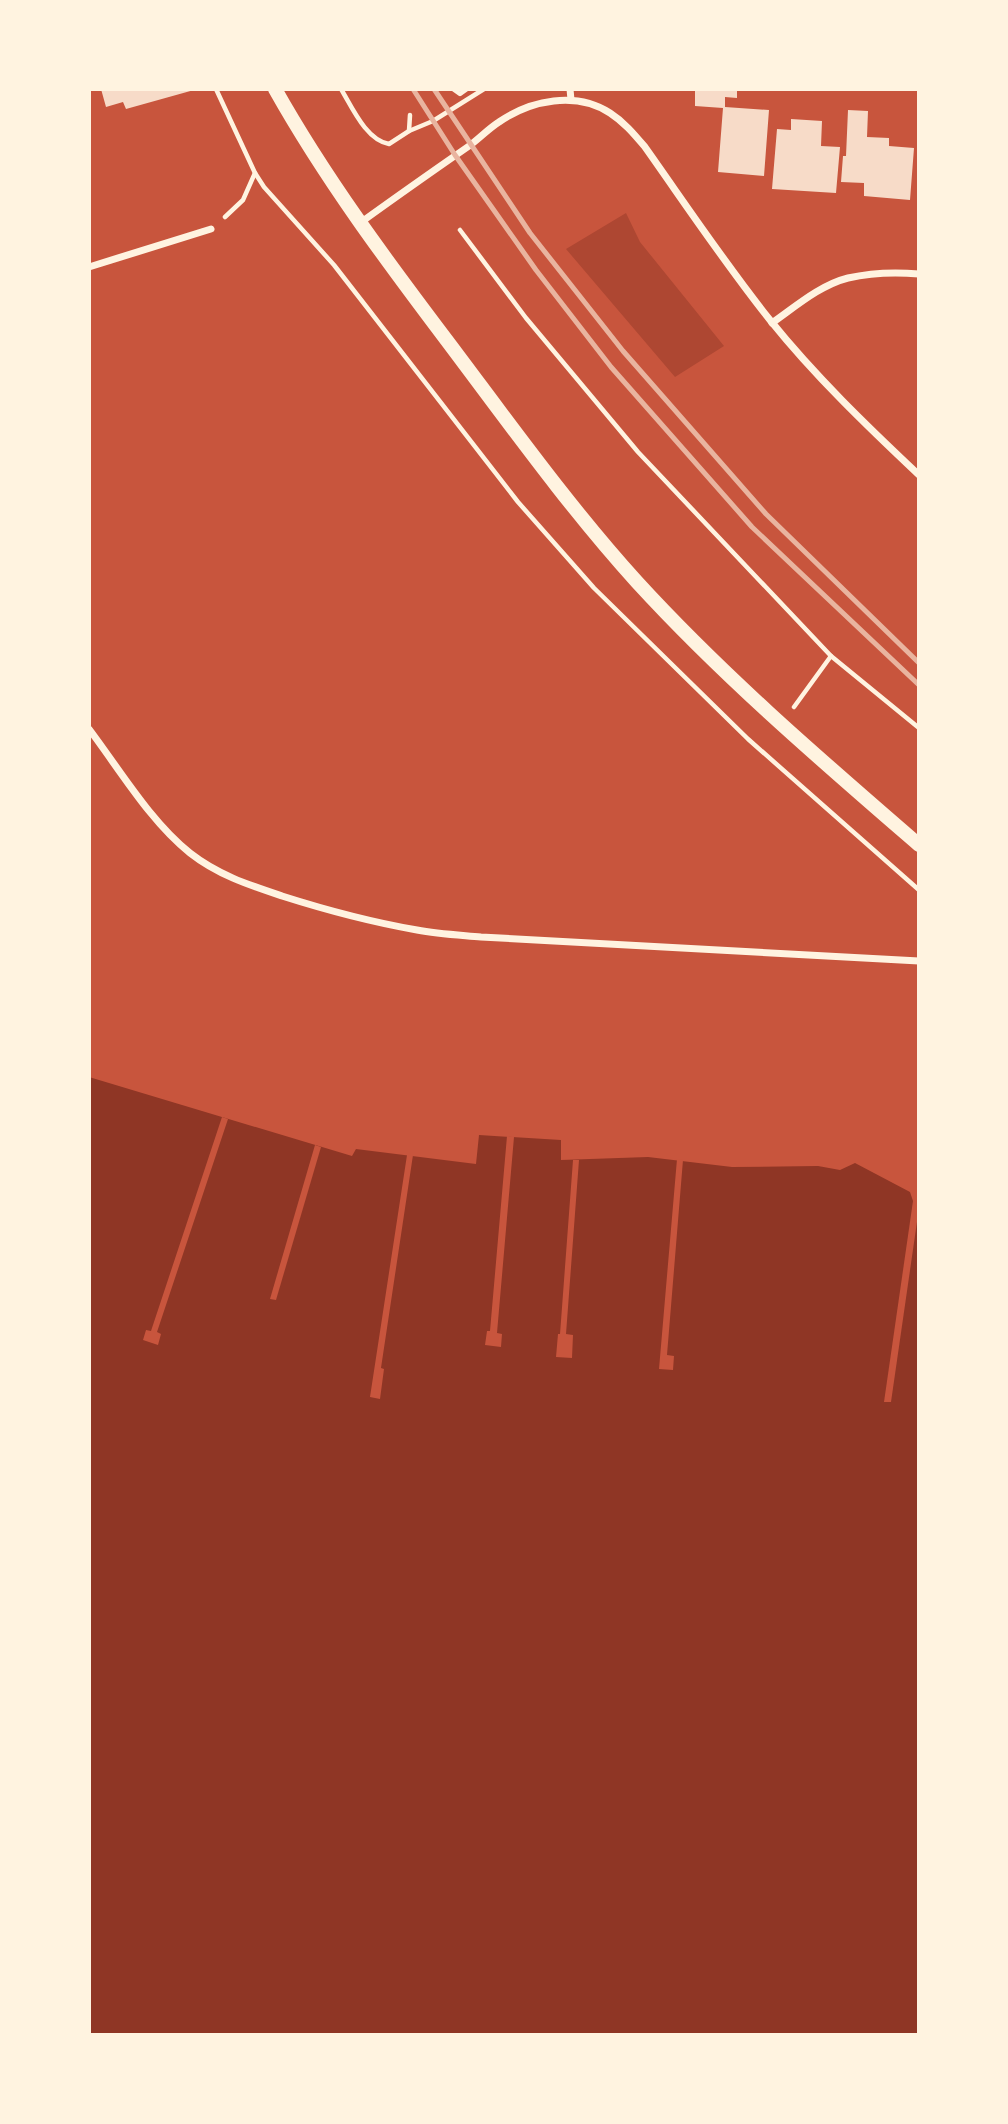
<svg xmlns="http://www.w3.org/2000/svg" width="1008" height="2124" font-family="'IBM Plex Serif',serif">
	<rect width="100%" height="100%" fill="#c8553d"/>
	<!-- green -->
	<path fill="#ae4732" d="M626,213L640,242L724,346L675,377L566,249Z"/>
	<!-- water -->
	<path fill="#8f3625" d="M89,1077L352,1156L356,1149L476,1164L479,1135L561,1140V1160L648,1157L732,1167L818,1166L840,1170L855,1163L910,1192L913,1201H919V2035H89Z"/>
	<!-- pier -->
	<g fill="#c8553d">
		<path d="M222,1117L228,1119L157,1332L161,1334L158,1345L143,1340L146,1330L151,1331Z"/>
		<path d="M507,1136L514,1137L497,1333L502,1334L501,1347L485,1345L487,1331H490Z"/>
		<path d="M315,1145L321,1147L276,1300L270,1299Z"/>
		<path d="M407,1155H413L381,1368L384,1369L380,1399L370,1397Z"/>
		<path d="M677,1159L683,1160L667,1355L674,1356L673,1370L659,1369Z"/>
		<path d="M573,1160H579L566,1334L573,1335L572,1358L556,1357L558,1334H560Z"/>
		<path d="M913,1201H919V1208L891,1402H884Z"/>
	</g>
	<!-- building -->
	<g fill="#f7dbc8">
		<path d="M101,89H194V90L126,109L123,102L106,107Z"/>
		<path d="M695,89H737V98L725,97V107L769,110L764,176L718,172L723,108L695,106Z"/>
		<path d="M848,110L868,111L867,137L889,138V146L914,148L910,200L864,196V183L841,182L843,156H846Z"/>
		<path d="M791,119L822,121L821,146L840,147L836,193L772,189L777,129L791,130Z"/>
	</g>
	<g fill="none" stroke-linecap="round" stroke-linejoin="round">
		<!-- path -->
		<g stroke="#fff3e0" stroke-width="4.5">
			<path d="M216,89L255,173L264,187L334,265L518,502L594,588L748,739L919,890"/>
			<path d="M341,89C352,107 366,140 389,144L409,131L433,121L484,89"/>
			<path d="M453,89L460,94L467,89"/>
			<path d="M409,131L410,115"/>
			<path d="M225,217L243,200L255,173"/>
			<path d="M460,230L526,318L638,452L831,656L794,707"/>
			<path d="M831,656L919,728"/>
		</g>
		<!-- minor -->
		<g stroke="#fff3e0" stroke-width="7">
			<path d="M570,89L571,100"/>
			<path d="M360,223C396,197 433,171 469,146C480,138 488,129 499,122C531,100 576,91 610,113C624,122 634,134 645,147C686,205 726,265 770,320C815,376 867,426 919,475"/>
			<path d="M89,267L211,229"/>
			<path d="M772,323C795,307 820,285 848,278C870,273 896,272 919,274"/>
			<path d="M89,729C120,770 150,821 190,853C218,875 249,885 282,896C326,910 371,922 417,930C438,934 459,935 481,937L919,961"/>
		</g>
		<!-- secondary -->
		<path stroke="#fff3e0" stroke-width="14" d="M275,89C325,178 386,260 448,342C509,423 569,507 637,582C724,677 822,761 919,845"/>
		<!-- rail -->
		<g stroke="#e9b49f" stroke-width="5">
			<path d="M413,89L455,155L536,270L611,367L752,527L919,685"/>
			<path d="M434,89L530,233L623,351L766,514L919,663"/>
		</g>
	</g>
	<!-- border -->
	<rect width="1008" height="2124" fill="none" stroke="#fff3e0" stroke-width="182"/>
</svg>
